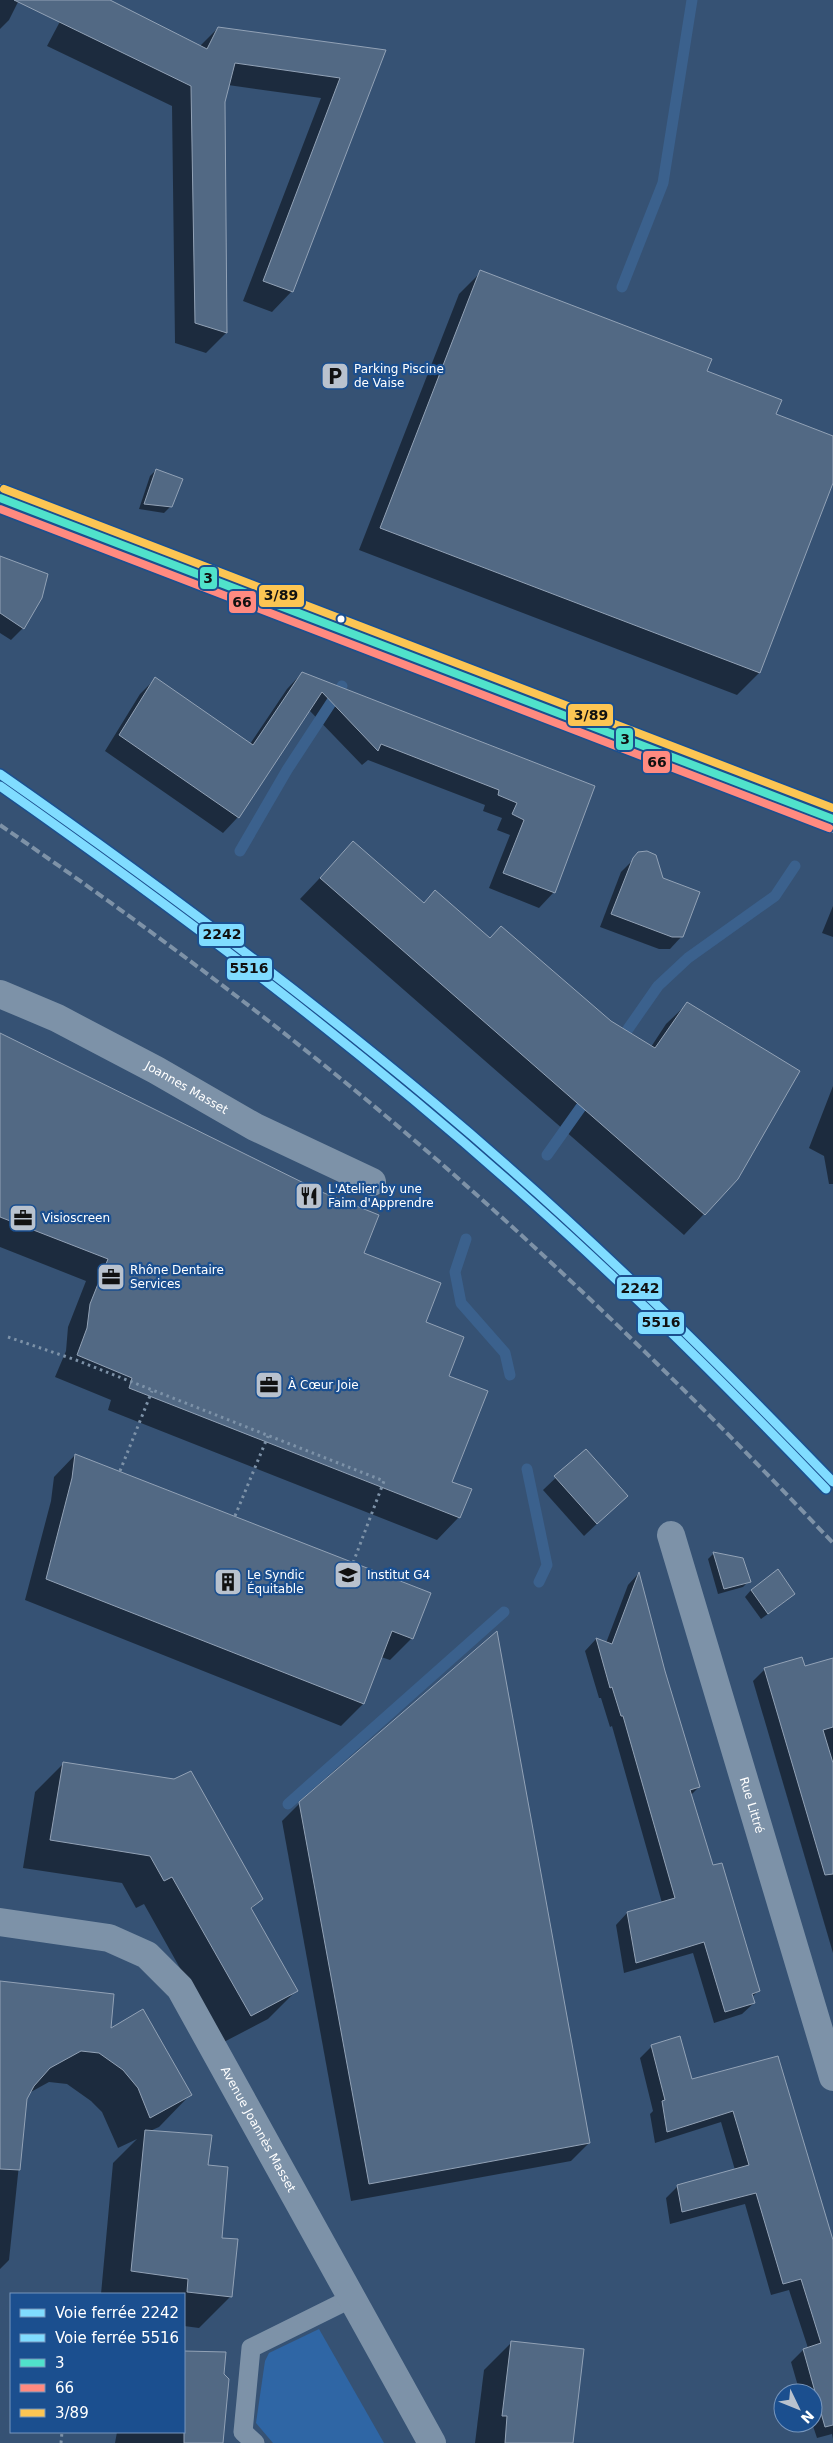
<svg xmlns="http://www.w3.org/2000/svg" width="833" height="2443" font-family="'DejaVu Sans',sans-serif">
	<rect width="100%" height="100%" fill="#365274"/>
	<!-- green -->
	<path fill="#2f66a5" d="M319,2329L384,2443H273L256,2423L265,2361L269,2353Z"/>
	<!-- shadow -->
	<g fill="#0007">
		<path d="M0,0H19L9,20L0,29Z"/>
		<path d="M76,0H102L200,46L218,28L384,51L292,291L272,312L243,301L321,98L228,85L223,102L226,333L206,353L175,343L172,106L47,46L65,12Z"/>
		<path d="M481,272L706,372L774,415L833,437V479L759,673L737,695L359,550L459,294Z"/>
		<path d="M156,470L170,507L164,513L139,509L150,476Z"/>
		<path d="M0,557L23,628L11,640L0,633Z"/>
		<path d="M302,673L594,786L554,892L539,908L489,888L510,835L497,830L502,818L483,811L485,805L368,760L362,765L309,710L238,817L223,833L105,751L140,694L155,679L250,744L287,689Z"/>
		<path d="M353,843L423,904L490,939L610,1022L651,1047L666,1024L687,1004L737,1179L684,1235L300,899Z"/>
		<path d="M639,854L682,936L670,949H659L600,927L621,872Z"/>
		<path d="M833,906V937L822,933Z"/>
		<path d="M0,1033L362,1254L424,1323L448,1376L451,1482L459,1517L437,1540L108,1410L111,1400L55,1377L66,1351L68,1327L86,1281L0,1247Z"/>
		<path d="M833,1086V1184H829L824,1156L809,1148Z"/>
		<path d="M585,1450L626,1496L584,1536L543,1490Z"/>
		<path d="M75,1455L412,1638L390,1660L381,1657L363,1704L341,1726L25,1600L51,1501L54,1477Z"/>
		<path d="M714,1553L749,1581L743,1587L718,1594L708,1559Z"/>
		<path d="M638,1574L664,1671L699,1787L691,1795L712,1866L758,1991L752,1997L754,2003L742,2014L714,2023L693,1953L624,1973L616,1925L627,1913L662,1903L612,1726L610,1727L601,1698H599L585,1651L596,1639L606,1643L628,1585Z"/>
		<path d="M751,1590L787,1600L761,1619L745,1597Z"/>
		<path d="M804,1668L833,1676V1953L753,1681L765,1669Z"/>
		<path d="M63,1764L262,1899L250,1910L296,1991L268,2019L222,2043L144,1904L136,1908L122,1883L23,1868L35,1792Z"/>
		<path d="M300,1803L589,2143L571,2161L351,2201L282,1821Z"/>
		<path d="M0,1985L110,2031L190,2095L159,2127L150,2131L206,2166L231,2296L199,2328L184,2326V2294H101L113,2163L137,2139L118,2148L102,2112L91,2101L67,2084L49,2082L29,2093L26,2098L9,2260L0,2269Z"/>
		<path d="M652,2046L691,2081L777,2057L833,2245V2439L832,2434L817,2438L812,2423L813,2393H800L791,2362L803,2350L808,2348L789,2290L771,2295L745,2204L670,2224L666,2198L678,2186L735,2170L721,2122L655,2143L650,2114L653,2111L640,2058Z"/>
		<path d="M511,2343L572,2443H475L484,2370Z"/>
		<path d="M194,2352L223,2374L222,2443H115L117,2432H184V2353Z"/>
	</g>
	<g fill="none" stroke-linecap="round" stroke-linejoin="round">
		<!-- stream -->
		<g stroke="#3b618d" stroke-width="11">
			<path d="M622,287L663,183L692,0"/>
			<path d="M240,851L287,770L342,686"/>
			<path d="M628,1029L658,986L688,958L775,896L795,866"/>
			<path d="M547,1155L581,1107"/>
			<path d="M466,1239L455,1272L461,1303L505,1353L510,1375"/>
			<path d="M527,1469L547,1565L539,1582"/>
			<path d="M288,1804L504,1612"/>
		</g>
	</g>
	<!-- building -->
	<g fill="#526984" stroke="#92a2b6">
		<path d="M14,0H110L207,49L218,27L386,50L293,292L263,281L340,78L235,63L225,102L227,333L195,323L191,86Z"/>
		<path d="M480,270L712,359L707,371L782,400L776,414L833,436V483L760,673L380,528Z"/>
		<path d="M156,469L183,479L172,507L144,504Z"/>
		<path d="M0,556L48,574L42,598L24,629L0,613Z"/>
		<path d="M302,672L595,786L555,893L503,873L524,820L512,814L517,803L498,795L499,790L381,744L378,751L322,692L239,818L119,735L155,677L253,745Z"/>
		<path d="M353,841L424,903L435,890L490,938L501,926L611,1021L655,1048L687,1002L800,1071L738,1179L705,1215L320,878Z"/>
		<path d="M647,851L656,855L663,878L700,892L683,937H672L611,914L633,858L638,852Z"/>
		<path d="M0,1033L324,1193L379,1215L364,1253L441,1283L426,1322L464,1337L449,1376L488,1391L452,1482L472,1489L460,1518L129,1388L132,1378L77,1355L87,1328L90,1304L108,1259L0,1217Z"/>
		<path d="M586,1449L628,1496L597,1524L554,1476Z"/>
		<path d="M75,1454L431,1593L413,1639L392,1631L364,1704L46,1579L72,1478Z"/>
		<path d="M713,1552L743,1558L751,1582L724,1589Z"/>
		<path d="M778,1569L795,1594L768,1614L751,1590Z"/>
		<path d="M639,1572L665,1671L700,1787L690,1790L713,1865L722,1863L760,1991L752,1994L755,2003L725,2012L704,1942L636,1963L627,1912L675,1898L623,1716H621L612,1687L610,1688L596,1638L612,1644Z"/>
		<path d="M497,1631L590,2143L369,2184L299,1802Z"/>
		<path d="M802,1657L805,1666L833,1658V1727L823,1730L833,1763V1874L825,1875L764,1668Z"/>
		<path d="M63,1762L174,1779L191,1771L263,1899L251,1908L298,1991L251,2016L172,1877L164,1881L150,1856L50,1840Z"/>
		<path d="M0,1981L114,1994L111,2028L143,2009L192,2095L150,2118L138,2088L123,2070L99,2053L81,2051L50,2068L34,2086L27,2099L20,2170L0,2169Z"/>
		<path d="M680,2036L692,2079L778,2056L833,2240V2425L825,2427L803,2349L821,2343L801,2279L783,2284L756,2193L682,2212L677,2185L749,2165L733,2111L667,2132L662,2101L665,2100L651,2045Z"/>
		<path d="M145,2130L212,2135L208,2165L228,2167L222,2238L238,2239L232,2297L187,2292L188,2279L131,2271Z"/>
		<path d="M511,2341L584,2349L573,2443H505L507,2416H502Z"/>
		<path d="M184,2351L226,2352L224,2374L229,2379L223,2443H184Z"/>
	</g>
	<g fill="none" stroke-linecap="round" stroke-linejoin="round">
		<!-- path -->
		<g stroke="#7d92a8" stroke-width="3" stroke-dasharray="2.5 4" stroke-linecap="butt">
			<path d="M8,1337L76,1360L384,1481L353,1563"/>
			<path d="M120,1471L152,1391"/>
			<path d="M235,1516L268,1436"/>
			<path d="M61,2443L62,2432"/>
		</g>
		<!-- service -->
		<path stroke="#7d92a8" stroke-width="19" d="M255,2443L243,2432L251,2348L352,2298"/>
		<!-- minor -->
		<g stroke="#7d92a8" stroke-width="28">
			<path id="s1" d="M0,994L57,1018L156,1070L255,1127L372,1182"/>
			<path id="s2" d="M671,1535L833,2077"/>
			<path id="s3" d="M0,1922L109,1938L147,1955L180,1988L432,2443"/>
		</g>
		<!-- secondary -->
		<path stroke="#798da4" stroke-width="28" d="M0,498L833,819"/>
		<!-- rail -->
		<path stroke="#7e92a7" stroke-width="4" stroke-dasharray="9 4" stroke-linecap="butt" d="M0,825C156,932 309,1047 452,1173C585,1290 711,1414 833,1543"/>
		<defs>
			<path id="bus-1" d="M0,498L833,819"/>
			<path id="bus-2" d="M0,509L829,828"/>
			<path id="bus-3" d="M4,489L833,808"/>
		</defs>
		<!-- bus-1 casing -->
		<use href="#bus-1" stroke="#1b4f8f" stroke-width="11"/>
		<!-- bus-2 casing -->
		<use href="#bus-2" stroke="#1b4f8f" stroke-width="11"/>
		<!-- bus-3 casing -->
		<use href="#bus-3" stroke="#1b4f8f" stroke-width="11"/>
		<!-- bus-1 -->
		<use href="#bus-1" stroke="#50e2cb" stroke-width="8"/>
		<!-- bus-2 -->
		<use href="#bus-2" stroke="#ff8a80" stroke-width="8"/>
		<!-- bus-3 -->
		<use href="#bus-3" stroke="#fcc553" stroke-width="8"/>
		<defs>
			<path id="rail-1" d="M0,774C149,878 294,986 434,1103C575,1221 706,1350 833,1482"/>
			<path id="rail-2" d="M0,786C185,916 365,1052 533,1203C635,1294 731,1390 826,1489"/>
		</defs>
		<!-- rail-1 casing -->
		<use href="#rail-1" stroke="#1b4f8f" stroke-width="12"/>
		<!-- rail-2 casing -->
		<use href="#rail-2" stroke="#1b4f8f" stroke-width="12"/>
		<!-- rail-1 -->
		<use href="#rail-1" stroke="#80dcff" stroke-width="9"/>
		<!-- rail-2 -->
		<use href="#rail-2" stroke="#80dcff" stroke-width="9"/>
	</g>
	<!-- icons -->
	<defs>
		<symbol id="parking-square" viewBox="-11 -11 22 22"><rect x="-9" y="-9" width="18" height="18" rx="4" fill="#b9c2ce" stroke="#1b4f8f"/><path d="M-3.5-5.5H1a3.5 3.5 0 0 1 0 7H-1V5.5H-3.5ZM-1-3.4V-.6H.8a1.4 1.4 0 0 0 0-2.8Z" fill="#111"/></symbol>
		<symbol id="restaurant-square" viewBox="-11 -11 22 22"><rect x="-9" y="-9" width="18" height="18" rx="4" fill="#b9c2ce" stroke="#1b4f8f"/><path d="M-5-6h1v4h1v-4h1v4h1v-4h1v5L-1.5 .5V6h-2V.5L-5-1ZM5-6V6H3V1.5H1.5Q1.5-4 5-6Z" fill="#111"/></symbol>
		<symbol id="office-square" viewBox="-11 -11 22 22"><rect x="-9" y="-9" width="18" height="18" rx="4" fill="#b9c2ce" stroke="#1b4f8f"/><path d="M-6-3h4V-5.5h4V-3h4V5H-6ZM-1-4.5V-3h2v-1.5ZM-6 0V1H6V0Z" fill="#111"/></symbol>
		<symbol id="school-square" viewBox="-11 -11 22 22"><rect x="-9" y="-9" width="18" height="18" rx="4" fill="#b9c2ce" stroke="#1b4f8f"/><path d="M0-5L7-2L0 1L-7-2ZM-4 1L0 2.5L4 1V4Q0 6-4 4Z" fill="#111"/></symbol>
		<symbol id="building-square" viewBox="-11 -11 22 22"><rect x="-9" y="-9" width="18" height="18" rx="4" fill="#b9c2ce" stroke="#1b4f8f"/><path d="M-4-6H4V6H1V3H-1V6H-4ZM-2.5-4.3h1.7v1.8h-1.7ZM.8-4.3h1.7v1.8H.8ZM-2.5-1h1.7V.8h-1.7ZM.8-1h1.7V.8H.8Z" fill="#111"/></symbol>
	</defs>
	<g fill-rule="evenodd">
		<use href="#parking-square" x="319" y="360" width="32" height="32"/>
		<use href="#restaurant-square" x="293" y="1180" width="32" height="32"/>
		<use href="#office-square" x="7" y="1202" width="32" height="32"/>
		<use href="#office-square" x="95" y="1261" width="32" height="32"/>
		<use href="#office-square" x="253" y="1369" width="32" height="32"/>
		<use href="#school-square" x="332" y="1559" width="32" height="32"/>
		<use href="#building-square" x="212" y="1566" width="32" height="32"/>
	</g>
	<!-- markers -->
	<circle fill="#fff" stroke="#1b4f8f" stroke-width="2" cx="341" cy="619" r="4.5"/>
	<g text-anchor="middle" stroke-width="4.5" stroke-linejoin="round" paint-order="stroke">
		<!-- poi labels -->
		<g font-size="12" fill="#fff" stroke="#1b4f8f" text-anchor="start">
			<text x="354" y="373">Parking Piscine<tspan x="354" dy="14">de Vaise</tspan></text>
			<text x="328" y="1193">L'Atelier by une<tspan x="328" dy="14">Faim d'Apprendre</tspan></text>
			<text x="42" y="1222">Visioscreen</text>
			<text x="130" y="1274">Rhône Dentaire<tspan x="130" dy="14">Services</tspan></text>
			<text x="288" y="1389">À Cœur Joie</text>
			<text x="247" y="1579">Le Syndic<tspan x="247" dy="14">Équitable</tspan></text>
			<text x="367" y="1579">Institut G4</text>
		</g>
		<!-- street labels -->
		<g font-size="12" fill="#fff" stroke="#1b4f8f">
			<text dy="4" stroke="none"><textPath href="#s1" startOffset="209">Joannes Masset</textPath></text>
			<text dy="4" stroke="none"><textPath href="#s2" startOffset="282">Rue Littré</textPath></text>
			<text dy="4" stroke="none"><textPath href="#s3" startOffset="360">Avenue Joannès Masset</textPath></text>
		</g>
	</g>
	<g stroke="#1b4f8f" stroke-width="2">
		<rect x="199" y="566" width="19" height="24" rx="5" fill="#50e2cb"/>
		<rect x="258" y="584" width="47" height="24" rx="5" fill="#fcc553"/>
		<rect x="228" y="590" width="29" height="24" rx="5" fill="#ff8a80"/>
		<rect x="567" y="703" width="47" height="24" rx="5" fill="#fcc553"/>
		<rect x="615" y="727" width="19" height="24" rx="5" fill="#50e2cb"/>
		<rect x="642" y="750" width="29" height="24" rx="5" fill="#ff8a80"/>
		<rect x="198" y="923" width="47" height="24" rx="5" fill="#80dcff"/>
		<rect x="226" y="957" width="47" height="24" rx="5" fill="#80dcff"/>
		<rect x="616" y="1276" width="47" height="24" rx="5" fill="#80dcff"/>
		<rect x="637" y="1311" width="48" height="24" rx="5" fill="#80dcff"/>
	</g>
	<g font-size="14" text-anchor="middle" font-weight="bold" fill="#111">
		<text x="208" y="583">3</text>
		<text x="281" y="600">3/89</text>
		<text x="242" y="607">66</text>
		<text x="591" y="720">3/89</text>
		<text x="625" y="744">3</text>
		<text x="657" y="767">66</text>
		<text x="222" y="939">2242</text>
		<text x="249" y="973">5516</text>
		<text x="640" y="1293">2242</text>
		<text x="661" y="1327">5516</text>
	</g>
	<!-- legend -->
	<rect x="10" y="2293" width="175" height="140" fill="#1b4f8f" stroke="#7695bc"/>
	<rect x="20" y="2309" width="25" height="8" fill="#80dcff" stroke="#7695bc"/>
	<text x="55" y="2318" font-size="15" fill="#ffffff">Voie ferrée 2242</text>
	<rect x="20" y="2334" width="25" height="8" fill="#80dcff" stroke="#7695bc"/>
	<text x="55" y="2343" font-size="15" fill="#ffffff">Voie ferrée 5516</text>
	<rect x="20" y="2359" width="25" height="8" fill="#50e2cb" stroke="#7695bc"/>
	<text x="55" y="2368" font-size="15" fill="#ffffff">3</text>
	<rect x="20" y="2384" width="25" height="8" fill="#ff8a80" stroke="#7695bc"/>
	<text x="55" y="2393" font-size="15" fill="#ffffff">66</text>
	<rect x="20" y="2409" width="25" height="8" fill="#fcc553" stroke="#7695bc"/>
	<text x="55" y="2418" font-size="15" fill="#ffffff">3/89</text>
	<!-- north arrow -->
	<g transform="translate(798 2408) rotate(133)"><circle r="24" fill="#1b4f8f" stroke="#7695bc"/>
	<path d="M0-4L9 19L0 12L-9 19Z" fill="#b9c2ce"/>
	<text y="-8" font-size="14" font-weight="bold" text-anchor="middle" fill="#ffffff">N</text>
	</g>
</svg>
